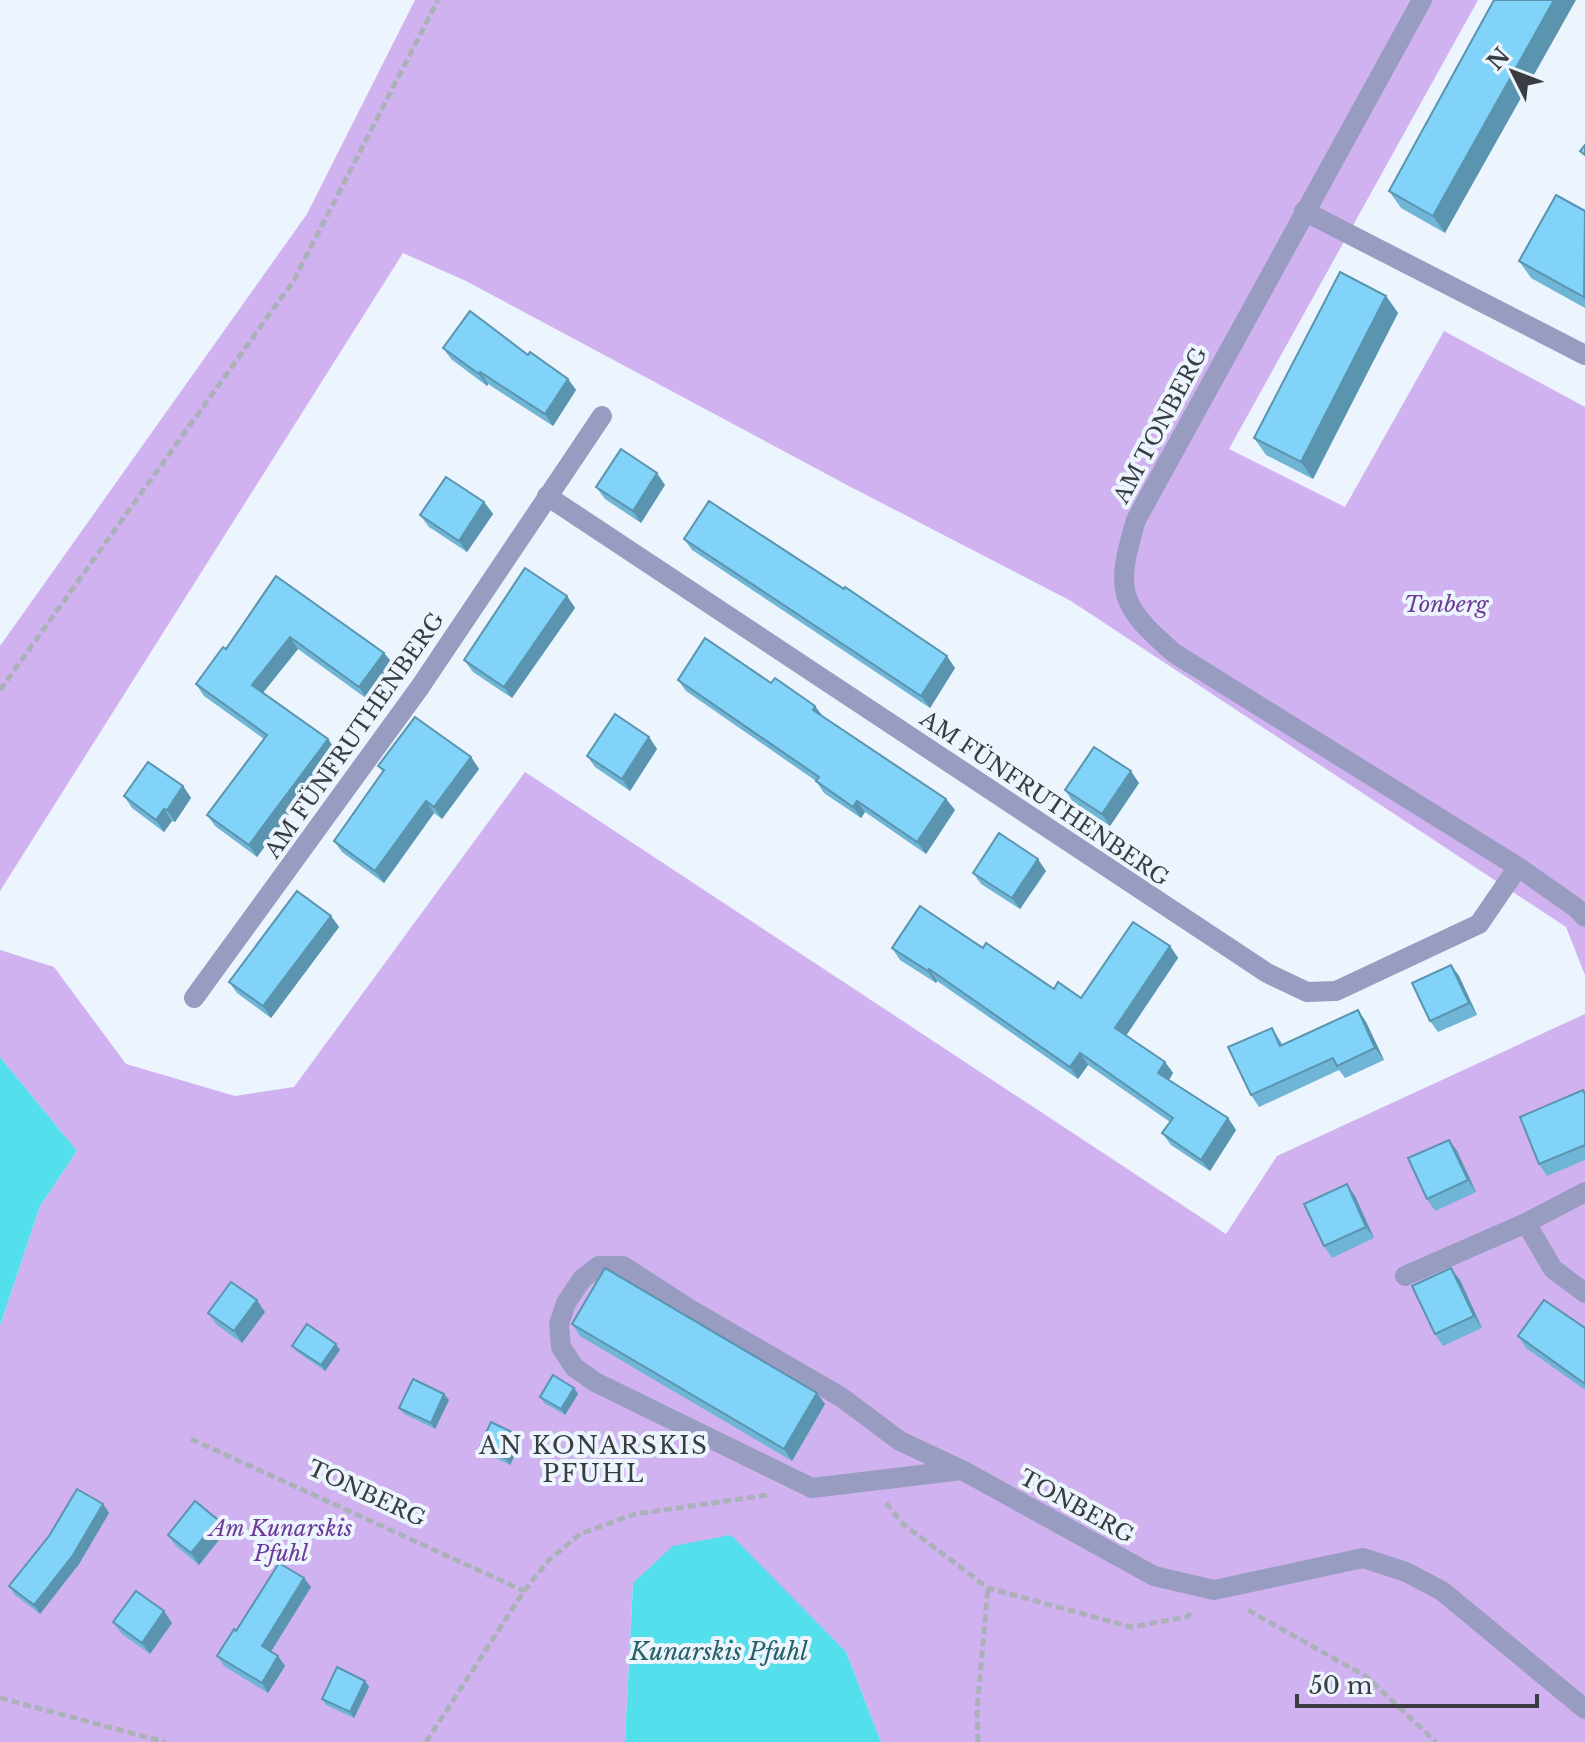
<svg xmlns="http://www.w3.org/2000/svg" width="1585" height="1742" font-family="'Libre Baskerville',serif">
	<rect width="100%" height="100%" fill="#ecf4fe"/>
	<!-- green -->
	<g fill="#d0b2f0">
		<path d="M415,0H1478L1229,449L1345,507L1444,331L1585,407V975L1566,927L1071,601L847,485L466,281L403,253L0,891V646L307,214Z"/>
		<path d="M525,772L1226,1234L1277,1156L1585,1014V1742H881L846,1652L633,1583L625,1742H0V1326L40,1206L77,1151L0,1057V950L54,967L126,1064L235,1096L294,1087Z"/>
	</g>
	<!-- water -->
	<g fill="#53e0ec">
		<path d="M0,1057L77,1151L40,1206L0,1326Z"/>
		<path d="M731,1535L846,1652L881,1742H625L633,1583L673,1546Z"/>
	</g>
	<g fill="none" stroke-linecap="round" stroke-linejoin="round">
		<!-- path -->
		<g stroke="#abb1b9" stroke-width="5" stroke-dasharray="8 4" stroke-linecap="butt">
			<path d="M0,690L294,280L438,0"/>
			<path d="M191,1439L524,1591"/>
			<path d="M886,1503L903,1524L988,1588L1131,1627L1187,1617L1192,1611"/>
			<path d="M1248,1610L1367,1677L1436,1742"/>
			<path d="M0,1698L165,1742"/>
			<path d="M426,1742L524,1591L549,1560L580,1534L635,1514L768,1495"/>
			<path d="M978,1742L977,1710L988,1588"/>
		</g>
		<!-- minor -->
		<g stroke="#999cc1" stroke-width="20">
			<path d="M1422,0L1136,520C1115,591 1118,604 1174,653L1518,867L1575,907L1585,917"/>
			<path d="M1304,211L1585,355"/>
			<path d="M547,496L1267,973L1307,992L1336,991L1479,924L1518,867"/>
			<path d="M194,998L420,687L602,416"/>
			<path d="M1526,1223L1553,1269L1585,1293"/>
			<path d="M1405,1276L1526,1223L1585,1192"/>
			<path d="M962,1470L900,1441L841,1397L691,1310L623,1266H599L582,1279L566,1303L559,1324L561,1347L574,1367L595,1382L812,1488L962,1470L1154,1576L1214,1590L1363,1558L1406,1572L1442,1591L1585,1709"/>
		</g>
	</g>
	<!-- wall -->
	<g fill="#6fb5d6">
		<path d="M1494,0L1445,233L1401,208L1389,191Z"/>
		<path d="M1585,211V308L1531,278L1519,261Z"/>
		<path d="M1386,296L1398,313L1313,479L1266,455L1254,438Z"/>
		<path d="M443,348L528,355L568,379L576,390L553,426L488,384L487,386L451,359Z"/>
		<path d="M665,485L641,523L605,499L596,487Z"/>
		<path d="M484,502L493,514L467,552L429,527L420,515Z"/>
		<path d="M684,539L955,668L930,708L692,550Z"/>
		<path d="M276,576L384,653L393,664L367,699L298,649L263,693L328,739L336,751L257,857L215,826L207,815L264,739L204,696L196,684L226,649Z"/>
		<path d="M567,596L575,608L512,698L473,672L464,660Z"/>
		<path d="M678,680L771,683L815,706L823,718L946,799L955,810L926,854L865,812L861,818L824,793L816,781L686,691Z"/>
		<path d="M649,737L657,749L630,791L595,767L587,756Z"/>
		<path d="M471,757L479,769L442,819L434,813L384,883L342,852L334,841L383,772L378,766Z"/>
		<path d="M1139,783L1110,826L1073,802L1065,790Z"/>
		<path d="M183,786L191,798L175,822L172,821L164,832L132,808L124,796Z"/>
		<path d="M1046,871L1020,909L981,884L973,873Z"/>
		<path d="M331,916L339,927L271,1018L237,993L229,982Z"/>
		<path d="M1170,946L1178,958L1126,1036L1165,1062L1173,1073L1169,1080L1228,1118L1236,1130L1210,1171L1171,1145L1162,1133L1170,1122L1088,1065L1078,1079L937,981L936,983L900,960L892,948H983L1054,989L1081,998Z"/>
		<path d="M1451,965L1459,976L1477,1015L1438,1032L1430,1021Z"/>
		<path d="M1358,1010L1366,1022L1384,1060L1345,1078L1339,1070L1259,1107L1251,1095L1272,1028L1283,1045Z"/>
		<path d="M1585,1093V1160L1547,1176L1539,1164Z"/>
		<path d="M1449,1140L1457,1151L1476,1192L1435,1211L1427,1199Z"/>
		<path d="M1355,1196L1374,1238L1332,1258L1324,1246Z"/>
		<path d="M1460,1280L1482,1328L1443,1346L1435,1334Z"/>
		<path d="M265,1312L242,1343L217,1325L208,1313Z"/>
		<path d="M572,1324L825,1404L792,1461L580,1336Z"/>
		<path d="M1585,1328V1390L1526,1348L1518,1336Z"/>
		<path d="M292,1346L340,1350L325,1371L296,1351Z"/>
		<path d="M574,1388L578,1394L565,1415L544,1403L540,1397Z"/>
		<path d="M444,1394L449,1400L435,1429L404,1414L399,1408Z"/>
		<path d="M518,1435L522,1441L510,1465L484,1452L480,1446Z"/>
		<path d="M103,1504L109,1513L79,1564L40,1614L15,1595L9,1586Z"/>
		<path d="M226,1531L199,1565L176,1546L168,1535Z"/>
		<path d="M304,1578L311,1587L271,1652L278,1656L285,1666L268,1693L224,1666L217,1656L236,1631Z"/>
		<path d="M113,1622L172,1623L150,1654L122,1634Z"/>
		<path d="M365,1681L369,1687L354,1718L326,1705L322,1699Z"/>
	</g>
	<!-- shaded-wall -->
	<g fill="#5a94ae">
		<path d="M1554,0H1576L1445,233L1433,216Z"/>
		<path d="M1386,296L1398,313L1313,479L1301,462Z"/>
		<path d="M480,372L488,384L487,386L479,374Z"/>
		<path d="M568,379L576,390L553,426L545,414Z"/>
		<path d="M657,473L665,485L641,523L633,511Z"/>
		<path d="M484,502L493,514L467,552L459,541Z"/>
		<path d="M567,596L575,608L512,698L504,687Z"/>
		<path d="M290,637L298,649L260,696L252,685Z"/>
		<path d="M384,653L393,664L367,699L359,687Z"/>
		<path d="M947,656L955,668L930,708L921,696Z"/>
		<path d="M815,706L824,718L813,710Z"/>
		<path d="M649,737L657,749L630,791L622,779Z"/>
		<path d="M328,739L336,751L257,857L249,845Z"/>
		<path d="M471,757L479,769L442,819L434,807Z"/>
		<path d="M1131,771L1139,783L1110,826L1102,814Z"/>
		<path d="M183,786L191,798L175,822L167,810Z"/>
		<path d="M946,799L955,810L926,854L917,842Z"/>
		<path d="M426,801L434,813L384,883L375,871Z"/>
		<path d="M857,801L865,812L861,818L853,807Z"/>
		<path d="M164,809L172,821L164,832L156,820Z"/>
		<path d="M1038,859L1046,871L1020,909L1012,898Z"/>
		<path d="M331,916L339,927L271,1018L263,1006Z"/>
		<path d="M1170,946L1178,958L1123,1040L1115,1028Z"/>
		<path d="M1451,965L1459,976L1477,1015L1469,1003Z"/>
		<path d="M929,969L937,981L936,983L928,971Z"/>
		<path d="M1358,1010L1366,1022L1384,1060L1375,1048Z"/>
		<path d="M1080,1053L1088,1065L1078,1079L1070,1067Z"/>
		<path d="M1165,1062L1173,1073L1166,1085L1158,1073Z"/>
		<path d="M1228,1118L1236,1130L1210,1171L1201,1160Z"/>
		<path d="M1449,1140L1457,1151L1476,1192L1468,1180Z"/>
		<path d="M1347,1184L1355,1196L1374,1238L1366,1227Z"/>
		<path d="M1451,1268L1460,1280L1482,1328L1474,1316Z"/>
		<path d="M257,1300L265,1312L242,1343L234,1331Z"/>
		<path d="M336,1344L340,1350L325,1371L321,1365Z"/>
		<path d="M574,1388L578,1394L565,1415L561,1409Z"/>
		<path d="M817,1393L825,1404L792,1461L784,1449Z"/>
		<path d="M444,1394L449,1400L435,1429L431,1423Z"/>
		<path d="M518,1435L522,1441L510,1465L506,1459Z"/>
		<path d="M103,1504L109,1513L79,1564L40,1614L34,1605Z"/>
		<path d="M218,1520L226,1531L199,1565L191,1553Z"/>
		<path d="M304,1578L311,1587L268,1656L262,1646Z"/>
		<path d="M164,1611L172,1623L150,1654L142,1643Z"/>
		<path d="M278,1656L285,1666L268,1693L262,1683Z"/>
		<path d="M365,1681L369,1687L354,1718L350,1712Z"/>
	</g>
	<!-- building -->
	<g fill="#81d3f9" stroke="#5a94ae" stroke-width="2">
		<path d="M1494,0H1554L1433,216L1389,191Z"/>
		<path d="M1585,145V155L1580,151Z"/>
		<path d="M1556,195L1585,211L1584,297L1519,261Z"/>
		<path d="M1340,272L1386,296L1301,462L1254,438Z"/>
		<path d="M470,311L528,355L530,352L568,379L545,414L480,372L479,374L443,348Z"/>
		<path d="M621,449L657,473L633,511L596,487Z"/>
		<path d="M446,477L484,502L459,541L420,515Z"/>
		<path d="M709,501L844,589L845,587L947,656L921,696L684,539Z"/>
		<path d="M525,568L567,596L504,687L464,660Z"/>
		<path d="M276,576L384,653L359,687L290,637L252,685L328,739L249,845L207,815L267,735L196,684L223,647L226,649Z"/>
		<path d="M705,638L771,683L775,678L815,706L813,710L946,799L917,842L857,801L853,807L816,781L819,777L678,680Z"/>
		<path d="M615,714L649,737L622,779L587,756Z"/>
		<path d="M415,717L471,757L434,807L426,801L375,871L334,841L384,770L378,766Z"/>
		<path d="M1094,747L1131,771L1102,814L1065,790Z"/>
		<path d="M148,762L183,786L167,810L164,809L156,820L124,796Z"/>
		<path d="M999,833L1038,859L1012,898L973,873Z"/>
		<path d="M297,891L331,916L263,1006L229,982Z"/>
		<path d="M920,906L983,948L986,943L1054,989L1058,982L1081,998L1133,922L1170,946L1115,1028L1165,1062L1158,1073L1228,1118L1201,1160L1162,1133L1173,1118L1080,1053L1070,1067L929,969L928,971L892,948Z"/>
		<path d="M1451,965L1469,1003L1430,1021L1412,983Z"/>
		<path d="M1358,1010L1375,1048L1337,1066L1333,1058L1251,1095L1228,1047L1272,1028L1280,1046Z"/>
		<path d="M1583,1090L1585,1094V1145L1539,1164L1520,1117Z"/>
		<path d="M1449,1140L1468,1180L1427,1199L1408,1158Z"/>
		<path d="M1347,1184L1366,1227L1324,1246L1304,1204Z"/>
		<path d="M605,1268L817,1393L784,1449L572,1324Z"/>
		<path d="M1451,1268L1474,1316L1435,1334L1412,1286Z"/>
		<path d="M231,1282L257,1300L234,1331L208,1313Z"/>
		<path d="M1544,1300L1585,1328V1384L1518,1336Z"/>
		<path d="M307,1324L336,1344L321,1365L292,1346Z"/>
		<path d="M553,1375L574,1388L561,1409L540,1397Z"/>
		<path d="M413,1379L444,1394L431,1423L399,1408Z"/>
		<path d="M491,1422L518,1435L506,1459L480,1446Z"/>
		<path d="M77,1489L103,1504L73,1555L34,1605L9,1586L49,1536Z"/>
		<path d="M195,1501L218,1520L191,1553L168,1535Z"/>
		<path d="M279,1563L304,1578L262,1646L278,1656L262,1683L217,1656L234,1629L236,1631Z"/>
		<path d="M136,1591L164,1611L142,1643L113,1622Z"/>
		<path d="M337,1667L365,1681L350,1712L322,1699Z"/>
	</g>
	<g text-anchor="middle" stroke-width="8" stroke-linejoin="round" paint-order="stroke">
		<!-- street labels -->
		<g font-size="22" fill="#393c41" stroke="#ecf4fe">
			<text transform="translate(1160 425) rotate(-62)" y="8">AM TONBERG</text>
			<text transform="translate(354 735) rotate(-55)" y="8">AM FÜNFRUTHENBERG</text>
			<text transform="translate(1045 798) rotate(34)" y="8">AM FÜNFRUTHENBERG</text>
			<text transform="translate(367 1493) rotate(25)" y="8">TONBERG</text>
			<text transform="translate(1077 1506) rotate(29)" y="8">TONBERG</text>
		</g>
		<!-- park labels -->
		<g font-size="22" font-style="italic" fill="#6d3a98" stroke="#ecf4fe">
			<text x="1446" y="612">Tonberg</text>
			<text x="281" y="1536">Am Kunarskis<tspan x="281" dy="25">Pfuhl</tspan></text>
		</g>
		<!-- neighbourhood labels -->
		<g font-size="24" letter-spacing="2" fill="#393c41" stroke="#ecf4fe">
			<text x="594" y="1454">AN KONARSKIS<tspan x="594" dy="28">PFUHL</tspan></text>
		</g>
		<!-- water labels -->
		<g font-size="24" font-style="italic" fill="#286267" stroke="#ecf4fe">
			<text x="719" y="1660">Kunarskis Pfuhl</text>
		</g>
	</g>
	<!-- north arrow -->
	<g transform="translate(1513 72) rotate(312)" stroke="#ecf4fe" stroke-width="6" paint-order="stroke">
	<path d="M0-6L14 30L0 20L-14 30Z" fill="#393c41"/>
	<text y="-12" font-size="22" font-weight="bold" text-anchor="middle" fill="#393c41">N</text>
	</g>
	<!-- scale -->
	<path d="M1297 1694v12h240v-12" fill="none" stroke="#393c41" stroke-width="4"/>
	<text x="1309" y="1694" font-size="24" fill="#393c41" stroke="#ecf4fe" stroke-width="6" paint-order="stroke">50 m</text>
</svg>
